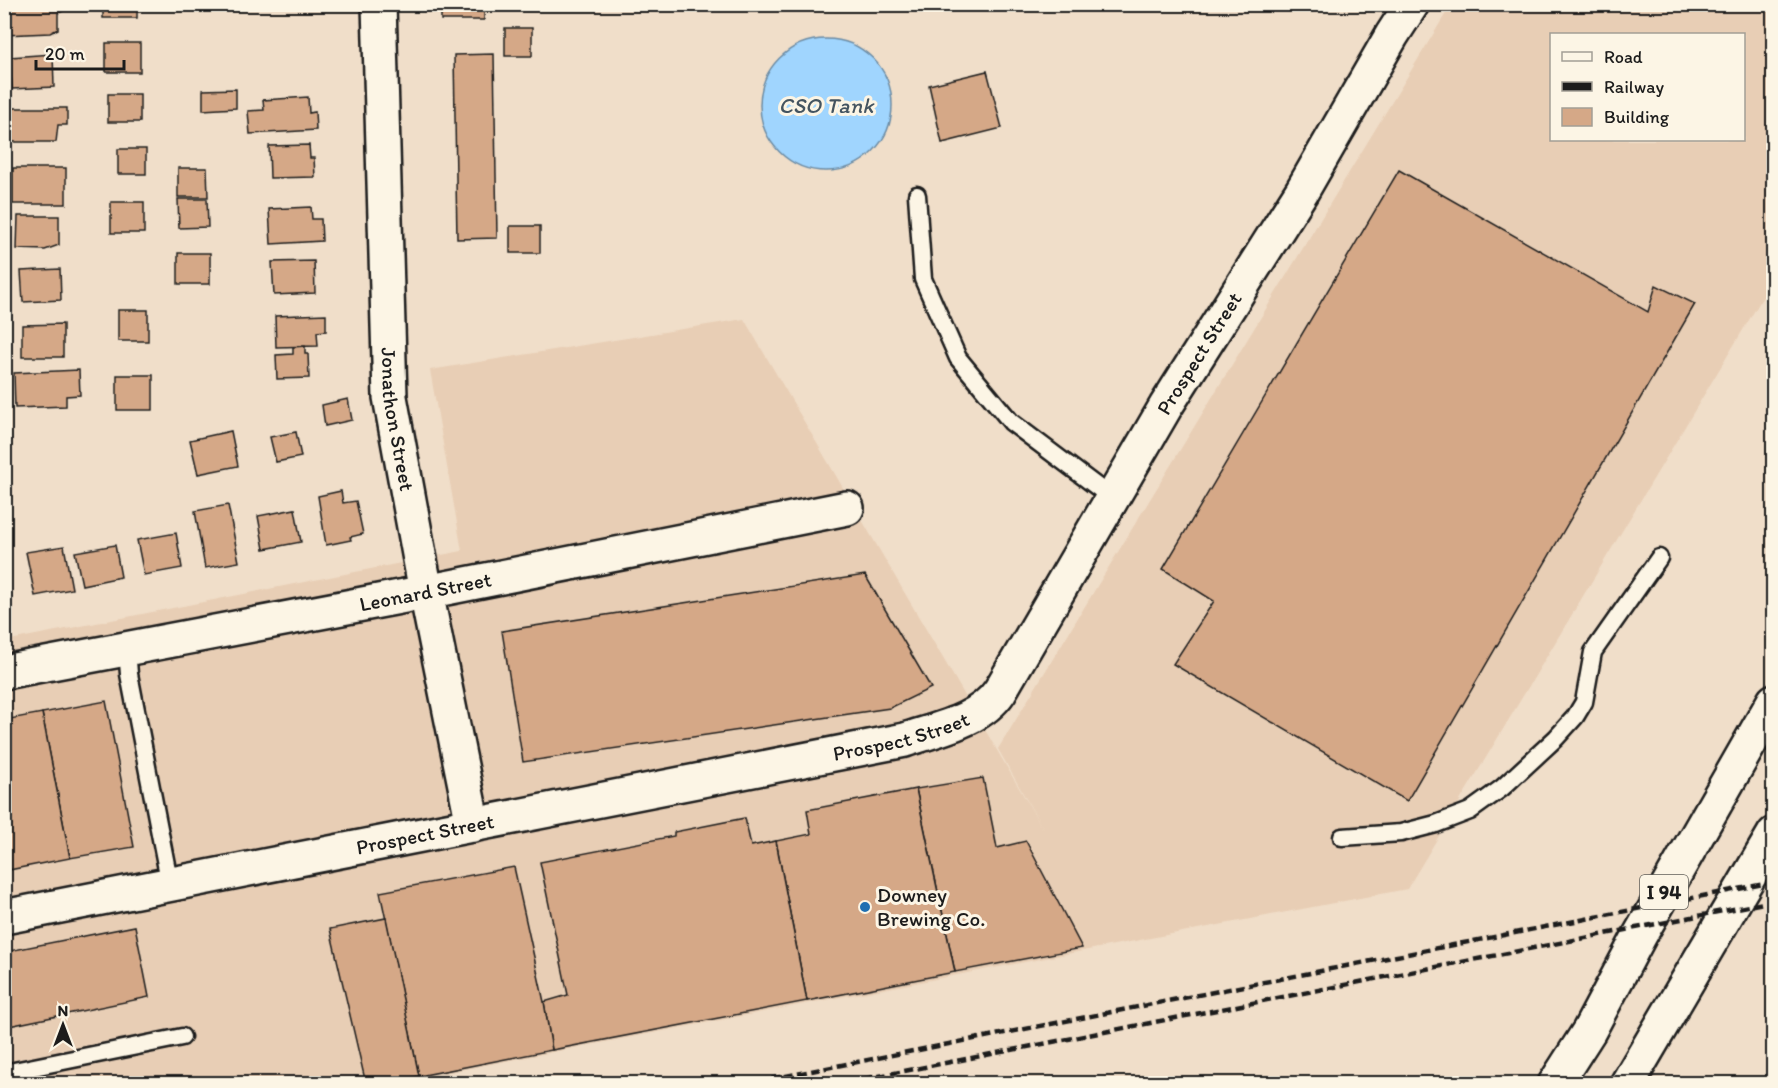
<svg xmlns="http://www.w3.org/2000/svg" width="1778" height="1088" font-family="Itim,sans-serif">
	<rect width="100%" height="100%" fill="#f0dec9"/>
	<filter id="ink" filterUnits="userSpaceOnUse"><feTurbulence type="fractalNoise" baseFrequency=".0167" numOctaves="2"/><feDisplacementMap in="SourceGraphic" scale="12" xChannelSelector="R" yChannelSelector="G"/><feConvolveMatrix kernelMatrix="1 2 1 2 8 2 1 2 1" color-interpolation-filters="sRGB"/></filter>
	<g filter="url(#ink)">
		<!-- built -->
		<path fill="#e8ceb5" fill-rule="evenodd" d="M1451,5H1773V280L1407,889L391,1083L5,1084V641L462,551L430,370L744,319L1042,827L998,749ZM1552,34H1744V140H1552Z"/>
		<!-- water -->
		<circle fill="#a0d5fe" stroke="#6b8ba4" stroke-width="1.5" cx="826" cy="105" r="66"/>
		<!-- building -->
		<g fill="#d5a887" stroke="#1c1c1c" stroke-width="1.5">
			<path d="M4,4H63V11L58,13V29L50,33L4,35Z"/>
			<rect x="103" y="4" width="34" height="14"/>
			<rect x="441" y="4" width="43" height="16"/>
			<rect x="505" y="28" width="27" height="28"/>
			<rect x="106" y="43" width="34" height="29"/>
			<path d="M53,54L54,87L12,89L10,57Z"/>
			<path d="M494,54L497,238L457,239L454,55Z"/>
			<path d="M987,71L1002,128L942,143L929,85Z"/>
			<path d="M236,89V108L203,110V90Z"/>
			<rect x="108" y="94" width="32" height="28"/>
			<path d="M308,97L309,113L315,112L316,130L250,134L248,111L264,110L263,100Z"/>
			<path d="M7,108H67V125H58L56,142H7Z"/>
			<path d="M309,145L310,158H314L315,177L270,178L269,146Z"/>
			<rect x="118" y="149" width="28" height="25"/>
			<rect x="13" y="168" width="53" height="36"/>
			<path d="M178,168H207L208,197H178Z"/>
			<path d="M1399,170L1648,312L1656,285L1695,304L1407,801L1173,664L1214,601L1163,569Z"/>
			<path d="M178,199H207L208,227L179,228Z"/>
			<rect x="111" y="202" width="33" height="31"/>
			<path d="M311,207L312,219H321L322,241L271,244L269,209Z"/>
			<path d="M18,216H59V245L45,250L17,249Z"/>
			<rect x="510" y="226" width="30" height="27"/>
			<rect x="178" y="253" width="32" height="31"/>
			<path d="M314,261L315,293L274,295L272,262Z"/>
			<path d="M60,269L61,300L23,302L21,271Z"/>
			<rect x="118" y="310" width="30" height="31"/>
			<path d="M326,314V331L317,332L318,346L276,347L275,316Z"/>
			<path d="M63,324V357H22V325Z"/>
			<path d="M305,346V354H308L309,378L277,379L276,355L293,354V347Z"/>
			<path d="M79,370L80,395L66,396V406L15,408L14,373Z"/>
			<rect x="117" y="375" width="36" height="35"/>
			<path d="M348,399L352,420L325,426L322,405Z"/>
			<path d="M231,431L238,466L198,474L190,440Z"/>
			<path d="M296,432L301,457L276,462L270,437Z"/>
			<path d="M341,491L343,503L356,501L363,534L350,537L351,540L326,545L318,496Z"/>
			<path d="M228,505L239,562L205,568L195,511Z"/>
			<path d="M295,509L301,542L264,549L258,516Z"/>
			<path d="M176,533L182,568L144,575L137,540Z"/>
			<path d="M115,545L121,577L82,585L75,552Z"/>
			<path d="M64,546L72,589L35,596L26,552Z"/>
			<path d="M865,575L931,688L890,708L523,762L502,631Z"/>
			<path d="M106,701L134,847L70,858L42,713Z"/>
			<path d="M42,713L70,858L4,871V720Z"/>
			<path d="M983,778L997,848L1026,841L1082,948L955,972L916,789Z"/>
			<path d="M916,789L955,972L807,1001L776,841L811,834L807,810Z"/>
			<path d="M745,818L751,846L776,841L807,1001L552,1050L544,1002L568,995L540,862L674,836V832Z"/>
			<path d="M514,867L544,1002L552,1050L419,1076L380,892Z"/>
			<path d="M386,918L419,1076L386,1084H366L330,929Z"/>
			<path d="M135,926L149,997L4,1027V952Z"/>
		</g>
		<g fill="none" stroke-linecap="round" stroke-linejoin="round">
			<defs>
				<g id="lane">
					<path d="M917,195L923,279L958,358L1011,422L1112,498"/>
					<path d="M127,649L129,674L170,885"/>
					<path d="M1342,837L1401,833L1436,824L1470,811L1502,788L1556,738L1575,717L1584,702L1593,652L1659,558"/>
					<path d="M4,1073L182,1037"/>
				</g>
				<g id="street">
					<path id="s1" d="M379,4L390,397L426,592L473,825"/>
					<path id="s2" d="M4,672L426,592L847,508"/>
					<path id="s3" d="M4,917L905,740C937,729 980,721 1000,691L1166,406L1302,191L1392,35L1412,4"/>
				</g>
				<g id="highway">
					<path d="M1555,1084L1589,1031L1640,935L1774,701"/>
					<path d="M1627,1084L1774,834"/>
				</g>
			</defs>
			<!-- lane casing -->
			<use href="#lane" stroke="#1c1c1c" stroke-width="21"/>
			<!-- street casing -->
			<use href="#street" stroke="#1c1c1c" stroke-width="38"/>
			<!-- highway casing -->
			<use href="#highway" stroke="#1c1c1c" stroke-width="38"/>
			<!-- lane -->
			<use href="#lane" stroke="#fcf5e5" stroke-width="16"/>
			<!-- street -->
			<use href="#street" stroke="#fcf5e5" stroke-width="33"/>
			<!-- highway -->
			<use href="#highway" stroke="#fcf5e5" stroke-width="33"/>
			<!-- rail -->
			<g stroke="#1c1c1c" stroke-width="4.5" stroke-dasharray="9 4.5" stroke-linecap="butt">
				<path d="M745,1084L1774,882"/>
				<path d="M838,1084L1774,901"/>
			</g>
		</g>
	</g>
	<!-- markers -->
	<circle fill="#1f6fb2" stroke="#fcf5e5" stroke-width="2" cx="865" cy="907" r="6"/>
	<g text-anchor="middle" stroke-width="6" stroke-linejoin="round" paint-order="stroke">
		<!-- shield labels -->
		<rect fill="#fcf5e5" stroke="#5f5d58" stroke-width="1.5" x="1640" y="875" width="48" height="34" rx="4.5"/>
		<g font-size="20" font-weight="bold" fill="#1c1c1c">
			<text x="1664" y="899">I 94</text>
		</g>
		<!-- street labels -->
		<g font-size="21" fill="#1c1c1c" stroke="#fcf5e5">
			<text dy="7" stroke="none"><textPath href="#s3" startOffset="1419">Prospect Street</textPath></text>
			<text dy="7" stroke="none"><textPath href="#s1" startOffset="416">Jonathon Street</textPath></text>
			<text dy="7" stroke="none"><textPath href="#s2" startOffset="429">Leonard Street</textPath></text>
			<text dy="7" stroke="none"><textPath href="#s3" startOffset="915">Prospect Street</textPath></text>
			<text dy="7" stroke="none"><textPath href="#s3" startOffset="429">Prospect Street</textPath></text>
		</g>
		<!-- poi labels -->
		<g font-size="21" fill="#1c1c1c" stroke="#fcf5e5" text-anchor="start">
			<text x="877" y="902">Downey<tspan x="877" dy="24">Brewing Co.</tspan></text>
		</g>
		<!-- water labels -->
		<g font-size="22" font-style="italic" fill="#445460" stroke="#fcf5e5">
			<text x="826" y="113">CSO Tank</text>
		</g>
	</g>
	<!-- margin -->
	<rect width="1778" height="1088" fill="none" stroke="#fcf5e5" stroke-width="24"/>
	<rect x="12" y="12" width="1754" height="1064" fill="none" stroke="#1c1c1c" stroke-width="2" filter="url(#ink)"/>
	<!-- legend -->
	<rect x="1550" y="33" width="195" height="108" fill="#fcf5e5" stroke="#a29e95" stroke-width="1.5"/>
	<rect x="1562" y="52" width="30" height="9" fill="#fcf5e5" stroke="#a29e95" stroke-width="1.5"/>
	<text x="1604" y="63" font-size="18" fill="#1c1c1c">Road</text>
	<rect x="1562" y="82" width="30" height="9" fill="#1c1c1c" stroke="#a29e95" stroke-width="1.5"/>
	<text x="1604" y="93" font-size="18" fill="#1c1c1c">Railway</text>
	<rect x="1562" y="108" width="30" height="18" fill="#d5a887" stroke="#a29e95" stroke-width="1.5"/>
	<text x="1604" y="123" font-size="18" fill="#1c1c1c">Building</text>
	<!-- north arrow -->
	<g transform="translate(63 1025)" stroke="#fcf5e5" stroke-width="4.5" paint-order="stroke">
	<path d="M0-4.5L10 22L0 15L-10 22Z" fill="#1c1c1c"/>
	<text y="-9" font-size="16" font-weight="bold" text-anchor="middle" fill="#1c1c1c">N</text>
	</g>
	<!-- scale -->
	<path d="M36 60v9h88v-9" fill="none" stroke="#1c1c1c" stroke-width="3"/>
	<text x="45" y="60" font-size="18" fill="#1c1c1c" stroke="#fcf5e5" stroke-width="4.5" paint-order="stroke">20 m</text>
</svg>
